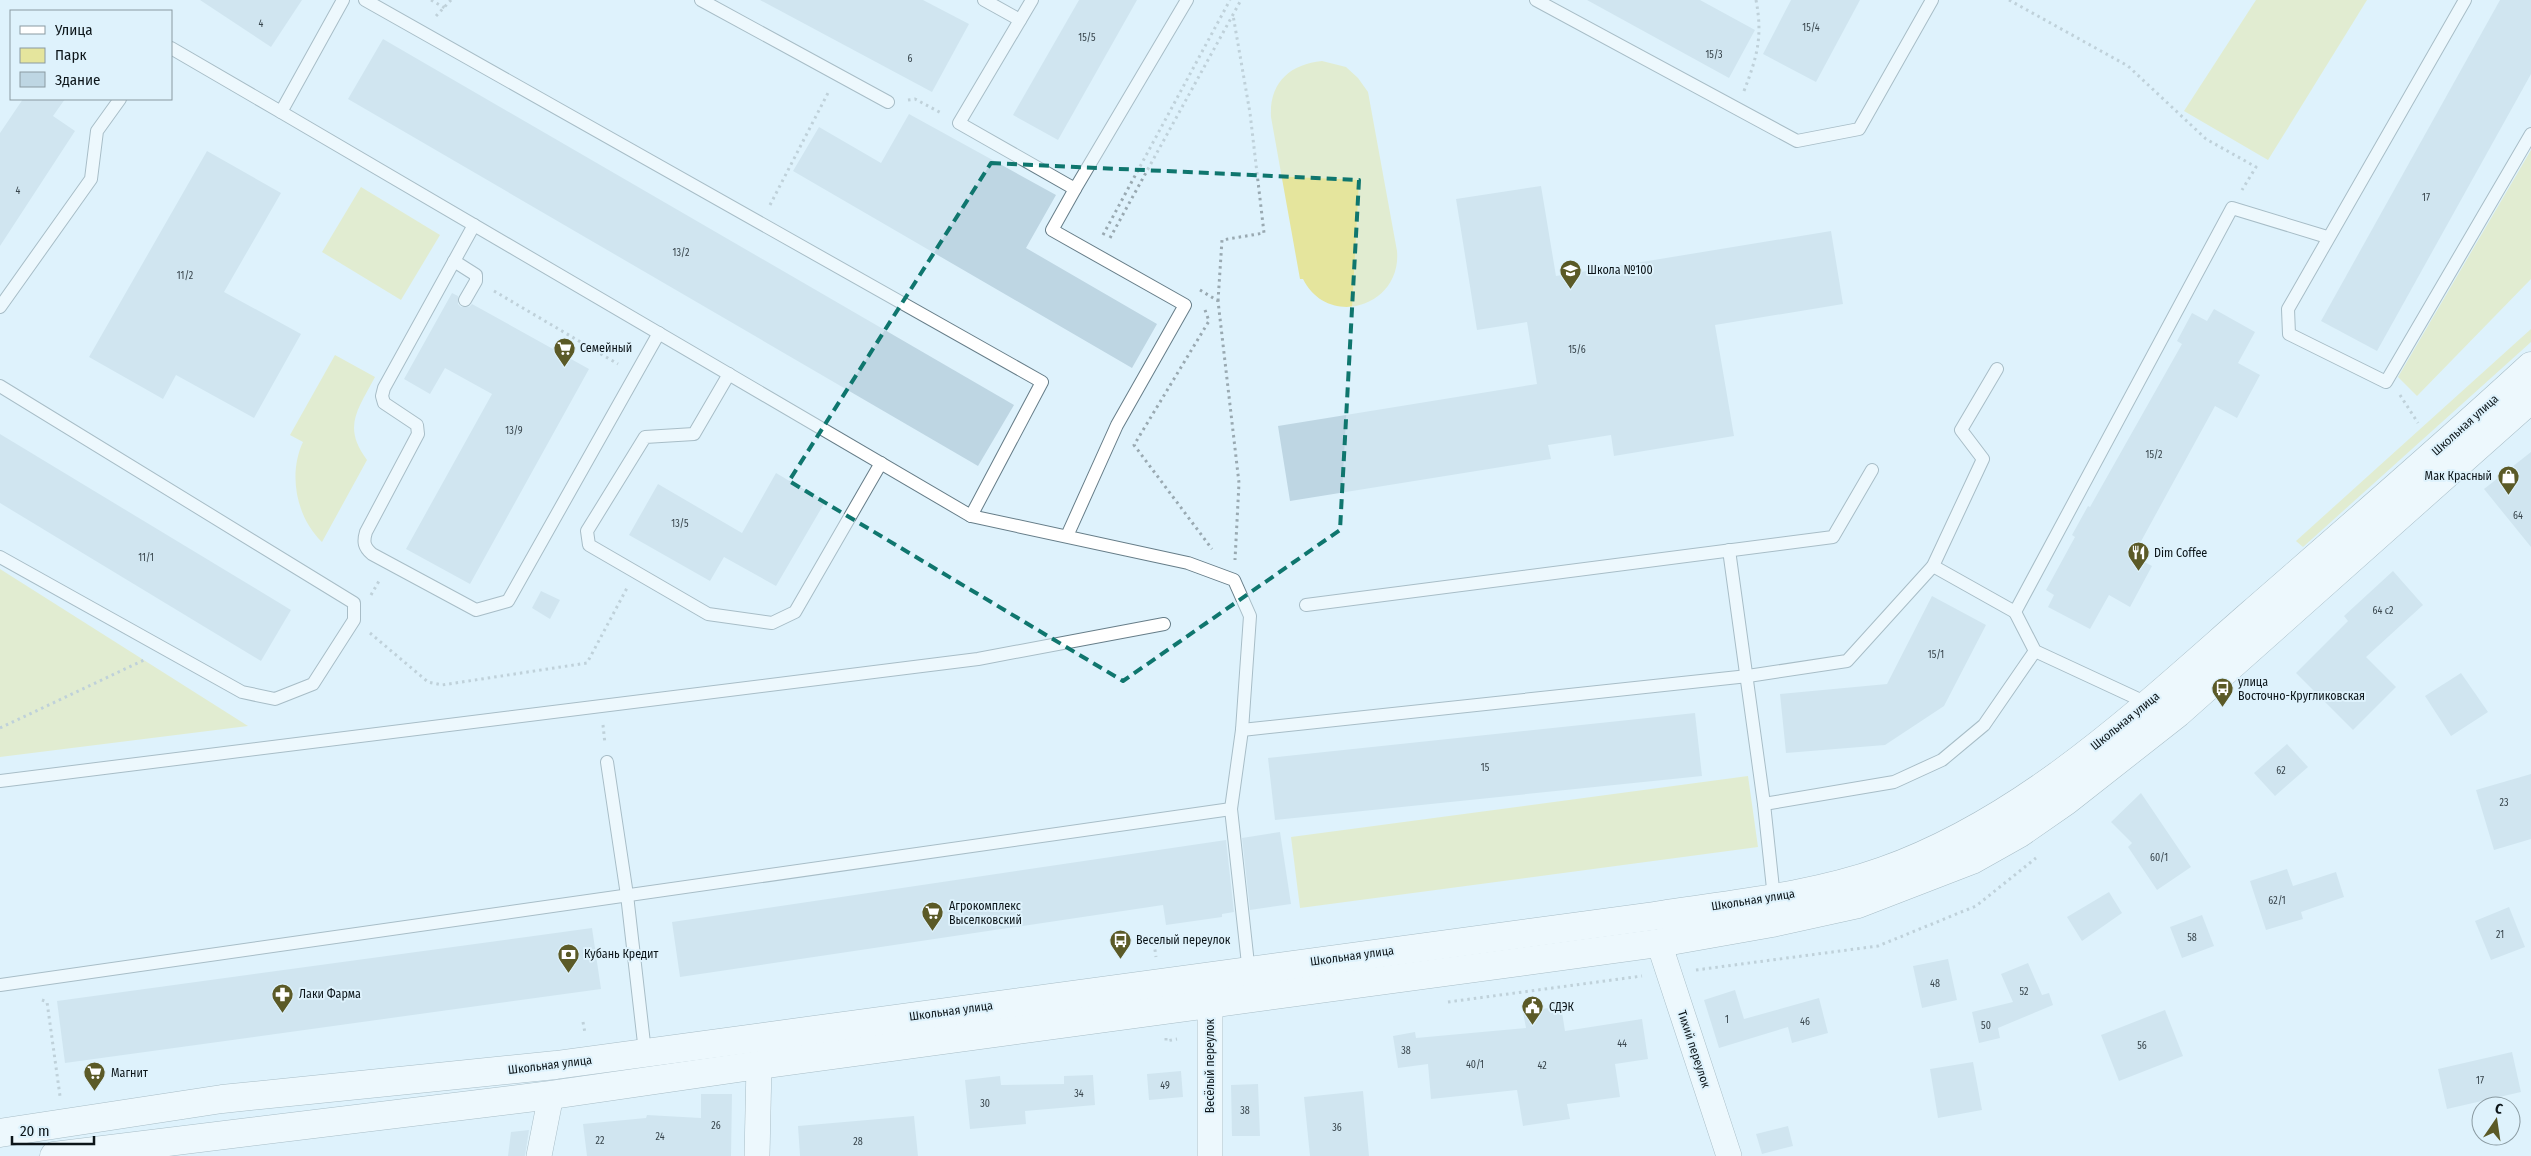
<svg xmlns="http://www.w3.org/2000/svg" width="2531" height="1156" font-family="'Fira Sans Condensed',sans-serif">
	<rect width="100%" height="100%" fill="#def2fc"/>
	<!-- green -->
	<g fill="#e5e59d">
		<path d="M2256,0H2367L2268,160L2184,111Z"/>
		<path d="M1322,61L1346,67L1358,78L1368,92L1397,251C1402,307 1328,329 1303,279H1300L1271,117C1269,83 1290,64 1322,61Z"/>
		<path d="M2531,150V279L2417,396L2398,377Z"/>
		<path d="M361,187L440,235L401,300L322,252Z"/>
		<path d="M2531,329V342L2303,547L2296,541Z"/>
		<path d="M335,355L375,377C358,409 342,427 367,460L322,542C296,517 288,474 303,442L290,435Z"/>
		<path d="M0,569L248,726L0,757Z"/>
		<path d="M1748,776L1758,847L1300,908L1291,837Z"/>
	</g>
	<!-- building -->
	<g fill="#bed6e3">
		<path d="M200,0H302L271,47Z"/>
		<path d="M760,0H923L969,24L932,92Z"/>
		<path d="M1079,0H1137L1058,140L1013,115Z"/>
		<path d="M1587,0H1700L1755,30L1729,78Z"/>
		<path d="M1791,0H1860L1816,82L1763,54Z"/>
		<path d="M2500,0H2531V74L2377,351L2321,321Z"/>
		<path d="M383,39L1014,405L978,466L348,99Z"/>
		<path d="M23,99H65L53,116L75,131L0,246V133Z"/>
		<path d="M909,114L1056,195L1026,248L1157,324L1132,368L793,171L819,127L881,163Z"/>
		<path d="M207,151L281,193L224,292L301,334L254,418L176,375L163,399L89,357Z"/>
		<path d="M1541,186L1556,276L1831,231L1843,304L1715,325L1734,436L1614,456L1611,435L1548,445L1551,459L1290,501L1278,426L1537,384L1527,322L1477,330L1456,199Z"/>
		<path d="M452,293L458,296V304L461,307H469L472,304L589,369L470,584L406,549L492,394L445,368L430,394L404,379Z"/>
		<path d="M2214,309L2255,332L2238,363L2260,375L2237,418L2215,406L2133,556L2152,566L2130,607L2109,595L2090,629L2048,607L2054,595L2046,590L2075,537L2072,535L2088,506L2090,507L2182,344L2177,341L2192,313L2207,321Z"/>
		<path d="M0,434L291,610L261,661L0,503Z"/>
		<path d="M2531,452V547L2484,489Z"/>
		<path d="M776,473L825,502L776,586L724,557L710,581L629,535L658,484L742,533Z"/>
		<path d="M2393,571L2423,605L2366,657L2396,687L2353,730L2296,673L2348,621L2344,616Z"/>
		<path d="M541,591L560,600L550,619L532,608Z"/>
		<path d="M1932,596L1986,625L1944,706L1885,745L1786,753L1780,694L1887,684Z"/>
		<path d="M2461,673L2488,712L2451,736L2425,696Z"/>
		<path d="M1695,713L1702,776L1275,820L1268,758Z"/>
		<path d="M2287,744L2308,767L2275,796L2254,773Z"/>
		<path d="M2531,774V839L2494,850L2476,790Z"/>
		<path d="M2141,793L2191,867L2157,890L2128,847L2132,843L2111,822Z"/>
		<path d="M1280,832L1291,904L1250,910L1242,838Z"/>
		<path d="M1226,840L1234,912L1222,914V917L1166,925L1163,905L680,977L672,922Z"/>
		<path d="M2287,869L2293,886L2336,872L2344,897L2301,912L2303,919L2266,930L2250,881Z"/>
		<path d="M2109,892L2122,913L2082,941L2067,917Z"/>
		<path d="M2509,907L2525,947L2491,960L2475,921Z"/>
		<path d="M2202,915L2214,946L2182,958L2170,927Z"/>
		<path d="M592,928L601,989L65,1063L57,1001Z"/>
		<path d="M1948,959L1957,1000L1922,1008L1913,966Z"/>
		<path d="M2028,963L2042,995L2049,993L2053,1005L1998,1028L2000,1038L1979,1043L1972,1012L2013,1002L2001,974Z"/>
		<path d="M1735,990L1744,1019L1819,998L1828,1033L1792,1043L1788,1027L1719,1048L1704,1000Z"/>
		<path d="M1561,1006L1565,1031L1642,1019L1648,1059L1615,1064L1620,1097L1567,1104L1570,1119L1523,1126L1517,1090L1431,1099L1428,1064L1398,1068L1393,1036L1415,1032L1416,1038L1526,1028L1523,1012Z"/>
		<path d="M2165,1010L2183,1056L2119,1081L2101,1035Z"/>
		<path d="M2512,1052L2521,1092L2447,1109L2438,1069Z"/>
		<path d="M1973,1062L1982,1110L1938,1118L1930,1069Z"/>
		<path d="M1181,1071L1183,1097L1149,1100L1147,1074Z"/>
		<path d="M1093,1075L1095,1105L1025,1111L1026,1124L970,1129L965,1080L1000,1076L1001,1085L1064,1084V1076Z"/>
		<path d="M1258,1084L1260,1136H1232L1231,1085Z"/>
		<path d="M1363,1091L1369,1156H1310L1304,1097Z"/>
		<path d="M701,1094H732L731,1156H587L583,1124L646,1118L647,1115L701,1118Z"/>
		<path d="M914,1116L918,1156H800L798,1126Z"/>
		<path d="M1788,1126L1793,1146L1762,1154L1756,1134Z"/>
		<path d="M529,1130L525,1156H508L511,1132Z"/>
	</g>
	<g fill="none" stroke-linecap="round" stroke-linejoin="round">
		<defs>
			<g id="service">
				<path d="M701,0L888,102"/>
				<path d="M984,0L1020,20"/>
				<path d="M1032,0L959,123L1075,189L1187,0"/>
				<path d="M1536,0L1797,141L1859,129L1932,0"/>
				<path d="M2465,0L2288,309L2289,334L2386,382L2531,134"/>
				<path d="M171,48L281,112L343,0"/>
				<path d="M281,112L971,516L1042,382L365,0"/>
				<path d="M474,225L384,388L382,396L384,403L417,425L418,434L366,532C363,542 364,547 372,554L476,610L508,601L659,333"/>
				<path d="M454,261L476,275V281L465,300"/>
				<path d="M0,307L91,179L97,131L120,99"/>
				<path d="M729,374L694,434L645,437L587,531L589,545L708,614L772,623L795,612L881,463"/>
				<path d="M0,386L354,603V620L313,684L275,699L242,692L0,557"/>
				<path d="M971,516L1188,563L1234,580L1250,616L1242,730"/>
				<path d="M1067,536L1117,425L1185,305L1052,230L1075,189"/>
				<path d="M1729,550L1764,804L1774,898"/>
				<path d="M1933,566L2015,612L2232,208L2327,237"/>
				<path d="M1306,605L1833,537L1872,470"/>
				<path d="M2015,612L2035,651L2147,703"/>
				<path d="M607,762L627,895L645,1052"/>
				<path d="M0,781L978,659L1164,624"/>
				<path d="M1764,804L1894,782L1942,760L1984,725L2035,651"/>
				<path d="M1249,973L1231,809L1242,730L1748,676L1847,661L1933,566L1983,459L1961,430L1997,369"/>
				<path d="M0,985L1231,809"/>
			</g>
			<g id="minor">
				<path d="M1659,943L1729,1156"/>
				<path d="M1210,984V1156"/>
				<path d="M539,1156L551,1095"/>
				<path d="M757,1156L759,1065"/>
			</g>
			<g id="secondary">
				<path d="M0,1133L222,1099L556,1065L1654,916C1730,904 1810,897 1883,871C2026,820 2140,711 2252,613C2346,531 2440,450 2531,366"/>
				<path d="M54,1156L551,1095L759,1065L1659,943L1772,923L1858,904L1972,860L2020,833L2066,801L2178,713L2531,399"/>
			</g>
		</defs>
		<!-- service casing -->
		<use href="#service" stroke="#667d88" stroke-width="14"/>
		<!-- minor casing -->
		<use href="#minor" stroke="#667d88" stroke-width="26"/>
		<!-- secondary casing -->
		<use href="#secondary" stroke="#667d88" stroke-width="29"/>
		<!-- path -->
		<g stroke="#99a9b1" stroke-width="3" stroke-dasharray="2.5 4" stroke-linecap="butt">
			<path d="M431,0L445,8"/>
			<path d="M2009,0L2128,66L2206,139L2256,167L2242,190"/>
			<path d="M436,16L451,0"/>
			<path d="M1744,91C1757,57 1763,37 1756,0"/>
			<path d="M908,100L915,99L943,114"/>
			<path d="M770,205L829,91"/>
			<path d="M1103,235L1230,0"/>
			<path d="M1110,238L1241,0"/>
			<path d="M1200,290L1218,301L1239,483L1235,560"/>
			<path d="M494,291L618,364"/>
			<path d="M1218,301L1222,240L1264,233L1250,113L1233,15"/>
			<path d="M1205,310L1209,321L1134,445L1212,549"/>
			<path d="M2400,395L2418,423"/>
			<path d="M371,595L379,581"/>
			<path d="M370,633L428,682L442,685L587,663L627,588"/>
			<path d="M603,725L605,744"/>
			<path d="M0,728L144,660"/>
			<path d="M1154,943L1156,957"/>
			<path d="M1696,970L1878,946L1976,906L2036,858"/>
			<path d="M42,1000L47,1002L60,1096"/>
			<path d="M1448,1002L1642,976"/>
			<path d="M583,1022L585,1033"/>
			<path d="M1166,1038V1041L1177,1039"/>
		</g>
		<!-- service -->
		<use href="#service" stroke="#fff" stroke-width="12"/>
		<!-- minor -->
		<use href="#minor" stroke="#fff" stroke-width="25"/>
		<!-- secondary -->
		<use href="#secondary" stroke="#fff" stroke-width="28"/>
	</g>
	<!-- marked area -->
	<path d="M0 0H2531V1156H0ZM991,163L1359,180L1340,530L1123,681L789,481Z" fill="#def2fc" fill-opacity=".55" fill-rule="evenodd"/>
	<path fill="none" stroke="#0f766e" stroke-width="4" stroke-dasharray="10 6" stroke-linejoin="round" d="M991,163L1359,180L1340,530L1123,681L789,481Z"/>
	<!-- icons -->
	<defs>
		<symbol id="school-pin" viewBox="-11 -11 22 30"><path d="M0 17L-7.5 6A9.5 9.5 0 1 1 7.5 6Z" fill="#5b5a27" stroke="#def2fc"/><path d="M0-5L7-2L0 1L-7-2ZM-4 1L0 2.5L4 1V4Q0 6-4 4Z" fill="#fff"/></symbol>
		<symbol id="supermarket-pin" viewBox="-11 -11 22 30"><path d="M0 17L-7.5 6A9.5 9.5 0 1 1 7.5 6Z" fill="#5b5a27" stroke="#def2fc"/><path d="M-6-5.5h2.5l.6 2H6L4.5 2H-2.5L-4.4-4H-6ZM-1.5 3.2a1.3 1.3 0 1 0 .1 0ZM3 3.2a1.3 1.3 0 1 0 .1 0Z" fill="#fff"/></symbol>
		<symbol id="shop-pin" viewBox="-11 -11 22 30"><path d="M0 17L-7.5 6A9.5 9.5 0 1 1 7.5 6Z" fill="#5b5a27" stroke="#def2fc"/><path d="M-5-2.5h2.3a2.7 3.5 0 0 1 5.4 0H5L5.5 6h-11ZM-1.5-2.5h3a1.5 2.3 0 0 0-3 0Z" fill="#fff"/></symbol>
		<symbol id="restaurant-pin" viewBox="-11 -11 22 30"><path d="M0 17L-7.5 6A9.5 9.5 0 1 1 7.5 6Z" fill="#5b5a27" stroke="#def2fc"/><path d="M-5-6h1v4h1v-4h1v4h1v-4h1v5L-1.5 .5V6h-2V.5L-5-1ZM5-6V6H3V1.5H1.5Q1.5-4 5-6Z" fill="#fff"/></symbol>
		<symbol id="bus-pin" viewBox="-11 -11 22 30"><path d="M0 17L-7.5 6A9.5 9.5 0 1 1 7.5 6Z" fill="#5b5a27" stroke="#def2fc"/><path d="M-5-6H5V4H4V6H2V4H-2V6H-4V4H-5ZM-3.5-4V0h7V-4ZM-3.5 1.2v1.5H-2V1.2ZM2 1.2v1.5H3.5V1.2Z" fill="#fff"/></symbol>
		<symbol id="bank-pin" viewBox="-11 -11 22 30"><path d="M0 17L-7.5 6A9.5 9.5 0 1 1 7.5 6Z" fill="#5b5a27" stroke="#def2fc"/><path d="M-6-4H6V4H-6ZM0-2.3a2.3 2.3 0 1 0 0 4.6a2.3 2.3 0 1 0 0-4.6Z" fill="#fff"/></symbol>
		<symbol id="pharmacy-pin" viewBox="-11 -11 22 30"><path d="M0 17L-7.5 6A9.5 9.5 0 1 1 7.5 6Z" fill="#5b5a27" stroke="#def2fc"/><path d="M-2-6h4v4h4v4h-4v4h-4v-4h-4v-4h4Z" fill="#fff"/></symbol>
		<symbol id="civic-pin" viewBox="-11 -11 22 30"><path d="M0 17L-7.5 6A9.5 9.5 0 1 1 7.5 6Z" fill="#5b5a27" stroke="#def2fc"/><path d="M-.6-6.5H3V-4.5H.6V-3L4-1V1h2V6H-6V1h2V-1L-.6-3ZM-1.2 2.5V6h2.4V2.5Z" fill="#fff"/></symbol>
	</defs>
	<g fill-rule="evenodd">
		<use href="#school-pin" x="1558" y="258" width="25" height="34"/>
		<use href="#supermarket-pin" x="552" y="336" width="25" height="34"/>
		<use href="#shop-pin" x="2496" y="464" width="25" height="34"/>
		<use href="#restaurant-pin" x="2126" y="540" width="25" height="34"/>
		<use href="#bus-pin" x="2210" y="676" width="25" height="34"/>
		<use href="#supermarket-pin" x="920" y="900" width="25" height="34"/>
		<use href="#bus-pin" x="1108" y="928" width="25" height="34"/>
		<use href="#bank-pin" x="556" y="942" width="25" height="34"/>
		<use href="#pharmacy-pin" x="270" y="982" width="25" height="34"/>
		<use href="#civic-pin" x="1520" y="994" width="25" height="34"/>
		<use href="#supermarket-pin" x="82" y="1060" width="25" height="34"/>
	</g>
	<g text-anchor="middle" stroke-width="4" stroke-linejoin="round" paint-order="stroke">
		<!-- number labels -->
		<g font-size="10" fill="#38454c">
			<text x="261" y="27">4</text>
			<text x="1811" y="31">15/4</text>
			<text x="1087" y="41">15/5</text>
			<text x="1714" y="58">15/3</text>
			<text x="910" y="62">6</text>
			<text x="18" y="194">4</text>
			<text x="2426" y="201">17</text>
			<text x="681" y="256">13/2</text>
			<text x="185" y="279">11/2</text>
			<text x="1577" y="353">15/6</text>
			<text x="514" y="434">13/9</text>
			<text x="2154" y="458">15/2</text>
			<text x="2518" y="519">64</text>
			<text x="680" y="527">13/5</text>
			<text x="146" y="561">11/1</text>
			<text x="2383" y="614">64 с2</text>
			<text x="1936" y="658">15/1</text>
			<text x="1485" y="771">15</text>
			<text x="2281" y="774">62</text>
			<text x="2504" y="806">23</text>
			<text x="2159" y="861">60/1</text>
			<text x="2277" y="904">62/1</text>
			<text x="2500" y="938">21</text>
			<text x="2192" y="941">58</text>
			<text x="1935" y="987">48</text>
			<text x="2024" y="995">52</text>
			<text x="1727" y="1023">1</text>
			<text x="1805" y="1025">46</text>
			<text x="1986" y="1029">50</text>
			<text x="1622" y="1047">44</text>
			<text x="2142" y="1049">56</text>
			<text x="1406" y="1054">38</text>
			<text x="1475" y="1068">40/1</text>
			<text x="1542" y="1069">42</text>
			<text x="2480" y="1084">17</text>
			<text x="1165" y="1089">49</text>
			<text x="1079" y="1097">34</text>
			<text x="985" y="1107">30</text>
			<text x="1245" y="1114">38</text>
			<text x="716" y="1129">26</text>
			<text x="1337" y="1131">36</text>
			<text x="660" y="1140">24</text>
			<text x="600" y="1144">22</text>
			<text x="858" y="1145">28</text>
		</g>
		<!-- poi labels -->
		<g font-size="12" fill="#0c1519" stroke="#def2fc" text-anchor="start">
			<text x="1587" y="274">Школа №100</text>
			<text x="580" y="352">Семейный</text>
			<text x="2492" y="480" text-anchor="end">Мак Красный</text>
			<text x="2154" y="557">Dim Coffee</text>
			<text x="2238" y="686">улица<tspan x="2238" dy="14">Восточно-Кругликовская</tspan></text>
			<text x="949" y="910">Агрокомплекс<tspan x="949" dy="14">Выселковский</tspan></text>
			<text x="1136" y="944">Веселый переулок</text>
			<text x="584" y="958">Кубань Кредит</text>
			<text x="299" y="998">Лаки Фарма</text>
			<text x="1549" y="1011">СДЭК</text>
			<text x="111" y="1077">Магнит</text>
		</g>
		<!-- street labels -->
		<g font-size="12" fill="#0c1519" stroke="#def2fc">
			<text transform="translate(2465 425) rotate(-42)" y="4">Школьная улица</text>
			<text transform="translate(2125 721) rotate(-39)" y="4">Школьная улица</text>
			<text transform="translate(1753 900) rotate(-9)" y="4">Школьная улица</text>
			<text transform="translate(1352 956) rotate(-8)" y="4">Школьная улица</text>
			<text transform="translate(951 1011) rotate(-8)" y="4">Школьная улица</text>
			<text transform="translate(1694 1049) rotate(72)" y="4">Тихий переулок</text>
			<text transform="translate(550 1065) rotate(-7)" y="4">Школьная улица</text>
			<text transform="translate(1210 1066) rotate(-90)" y="4">Весёлый переулок</text>
		</g>
	</g>
	<!-- legend -->
	<rect x="10" y="10" width="162" height="90" fill="#def2fc" stroke="#8a9aa1"/>
	<rect x="20" y="26" width="25" height="8" fill="#ffffff" stroke="#8a9aa1"/>
	<text x="55" y="35" font-size="15" fill="#0c1519">Улица</text>
	<rect x="20" y="48" width="25" height="15" fill="#e5e59d" stroke="#8a9aa1"/>
	<text x="55" y="60" font-size="15" fill="#0c1519">Парк</text>
	<rect x="20" y="72" width="25" height="15" fill="#bed6e3" stroke="#8a9aa1"/>
	<text x="55" y="85" font-size="15" fill="#0c1519">Здание</text>
	<!-- north arrow -->
	<g transform="translate(2496 1121) rotate(13)"><circle r="24" fill="#def2fc" stroke="#8a9aa1"/>
	<path d="M0-4L9 19L0 12L-9 19Z" fill="#5b5a27"/>
	<text y="-8" font-size="14" font-weight="bold" text-anchor="middle" fill="#0c1519">С</text>
	</g>
	<!-- scale -->
	<path d="M12 1136v8h82v-8" fill="none" stroke="#0c1519" stroke-width="2.5"/>
	<text x="20" y="1136" font-size="15" fill="#0c1519" stroke="#def2fc" stroke-width="4" paint-order="stroke">20 m</text>
</svg>
